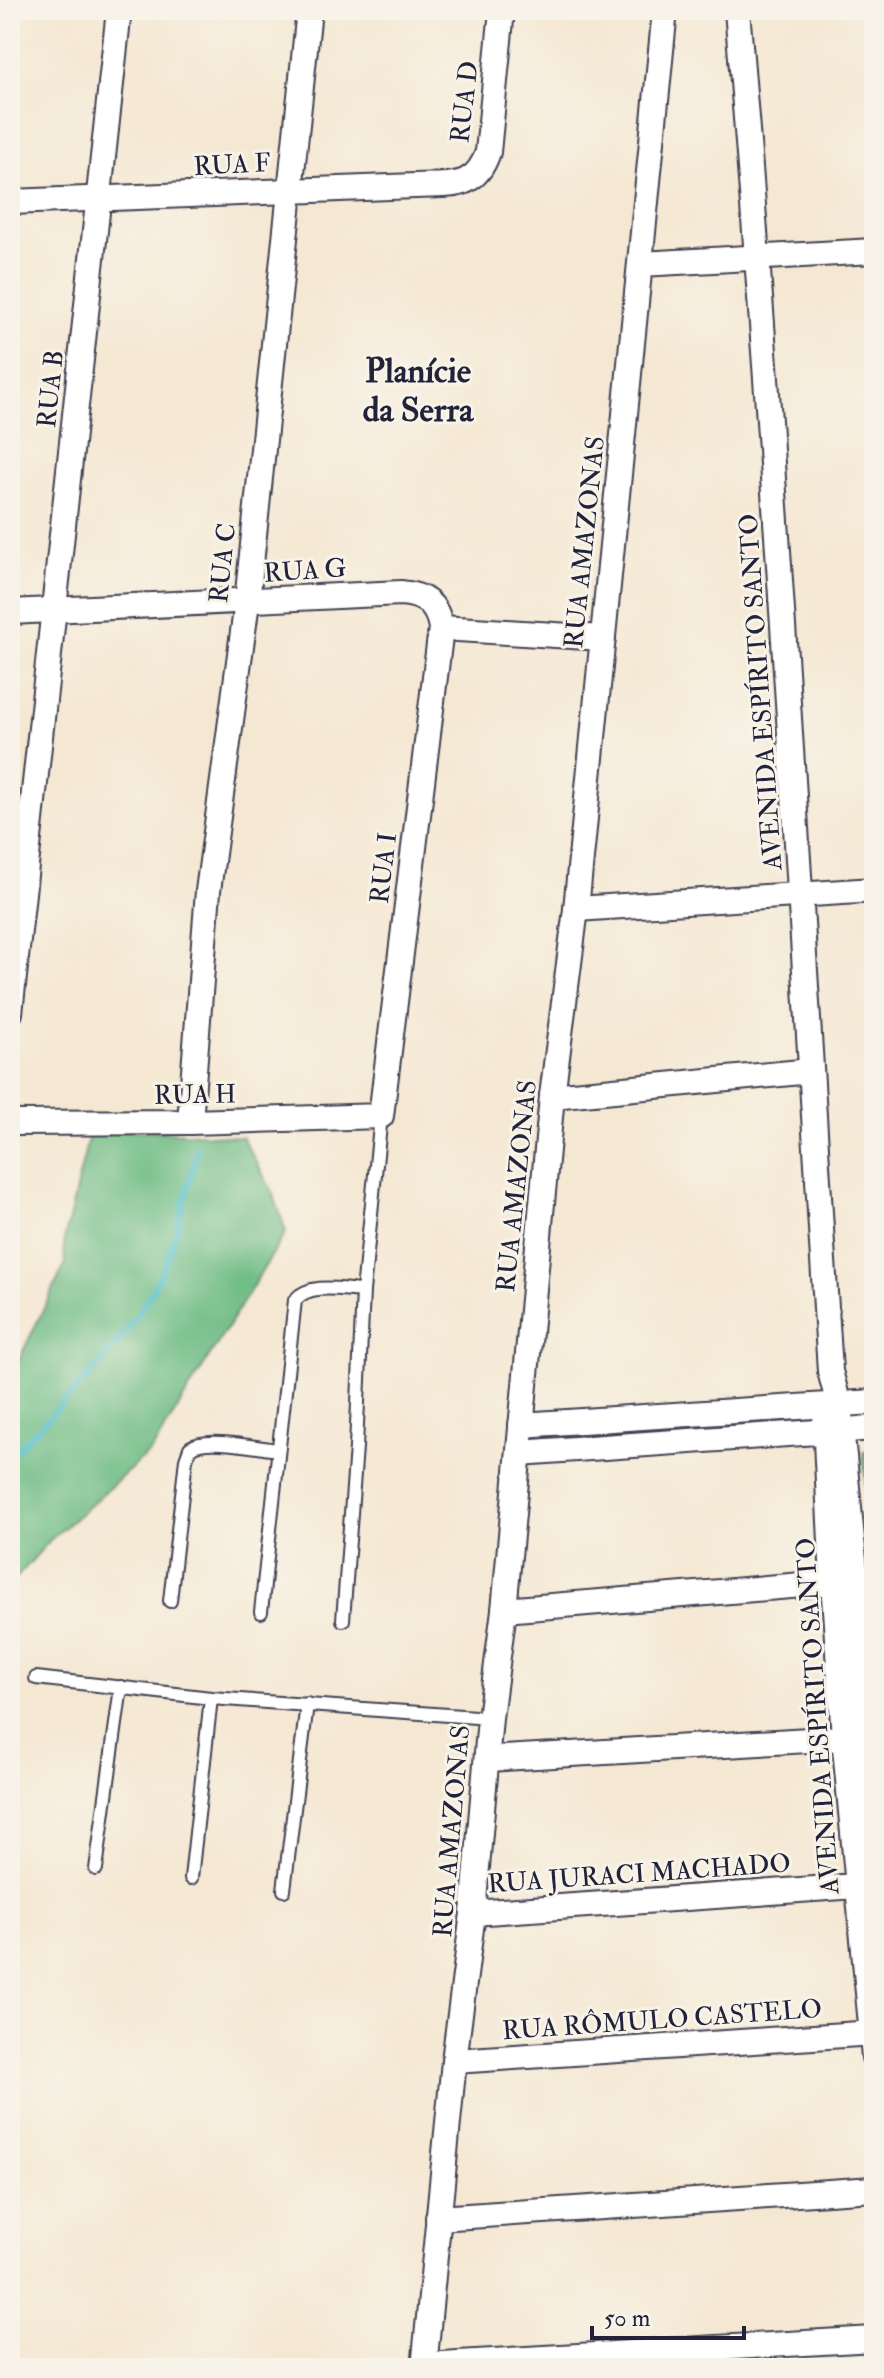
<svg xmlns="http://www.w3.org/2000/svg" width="884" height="2378" font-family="'IM FELL Double Pica',serif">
	<rect width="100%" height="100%" fill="#f7f3e8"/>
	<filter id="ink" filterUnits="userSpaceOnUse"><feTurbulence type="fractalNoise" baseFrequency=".0125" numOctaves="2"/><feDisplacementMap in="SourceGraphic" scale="16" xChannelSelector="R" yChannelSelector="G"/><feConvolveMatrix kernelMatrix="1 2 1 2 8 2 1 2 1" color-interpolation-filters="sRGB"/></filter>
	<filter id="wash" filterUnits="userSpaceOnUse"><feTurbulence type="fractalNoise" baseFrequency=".006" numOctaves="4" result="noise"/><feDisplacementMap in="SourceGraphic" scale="32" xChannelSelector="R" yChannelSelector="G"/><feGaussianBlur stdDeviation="1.8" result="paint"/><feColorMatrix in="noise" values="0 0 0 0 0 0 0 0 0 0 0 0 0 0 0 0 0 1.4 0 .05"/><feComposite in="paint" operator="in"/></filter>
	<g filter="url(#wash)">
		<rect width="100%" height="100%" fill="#f5e8d3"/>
		<!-- forest -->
		<g fill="#71bd86" stroke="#4a7060" stroke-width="2">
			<path d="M90,1130L157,1131L242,1137L273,1193L286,1232L152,1450L50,1540L10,1585V1378L65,1265L64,1241Z"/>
			<path d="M863,1452H874V1568L872,1569Z"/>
		</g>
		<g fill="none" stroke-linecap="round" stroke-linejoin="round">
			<!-- stream -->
			<path stroke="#4ebdc6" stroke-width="6" d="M10,1457C64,1401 129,1343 162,1271C179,1232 187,1187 198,1146"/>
		</g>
	</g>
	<g filter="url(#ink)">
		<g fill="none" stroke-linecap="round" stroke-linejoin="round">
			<defs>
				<g id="lane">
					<path d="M170,1601L186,1459L190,1448C206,1436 258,1448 278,1450"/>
					<path d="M261,1612L295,1300C310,1282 342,1290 363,1291"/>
					<path d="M343,1620L356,1447L363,1291L381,1116"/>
					<path d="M36,1678L211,1698L490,1718"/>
					<path d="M96,1869L121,1687"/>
					<path d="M191,1878L211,1698"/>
					<path d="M284,1890L307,1704"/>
				</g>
				<g id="street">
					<path d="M737,10C776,463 801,917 830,1371L839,1405L856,1580L874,1841"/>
					<path d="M10,202L415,186C450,184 475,191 488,152L502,10"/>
					<path d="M641,264L874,251"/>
					<path d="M10,612L401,593C424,595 437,604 441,628L381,1116L190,1122L10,1123"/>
					<path d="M441,628L603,638"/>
					<path d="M576,909L874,890"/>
					<path d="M10,1013L119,10"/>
					<path d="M552,1096L811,1071"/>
					<path d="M190,1122L208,891L247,602L309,10"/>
					<path d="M825,1421L833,1582L844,1737L874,2057"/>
					<path d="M521,1425L874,1402"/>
					<path d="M519,1453L874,1428"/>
					<path d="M504,1610L874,1579"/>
					<path d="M487,1759L860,1737"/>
					<path d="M473,1913L857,1886"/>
					<path d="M454,2061L874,2033"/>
					<path d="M438,2218L874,2189"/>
					<path d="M423,2365L874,2339"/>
					<path d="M424,2368L454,2061L473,1913L490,1718L504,1610L552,1096L576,909L665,10"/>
				</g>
			</defs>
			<!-- lane casing -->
			<use href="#lane" stroke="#424052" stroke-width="16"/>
			<!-- street casing -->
			<use href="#street" stroke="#424052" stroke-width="28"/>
			<!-- lane -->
			<use href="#lane" stroke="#fff" stroke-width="12"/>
			<!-- street -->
			<use href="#street" stroke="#fff" stroke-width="24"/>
		</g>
	</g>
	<g text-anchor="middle" stroke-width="6" stroke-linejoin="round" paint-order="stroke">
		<!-- street labels -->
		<g font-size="26" fill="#22223b" stroke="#f7f3e8">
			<text transform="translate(464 102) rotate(-83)" y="9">RUA D</text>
			<text transform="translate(232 164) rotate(-3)" y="9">RUA F</text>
			<text transform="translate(50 389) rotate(-84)" y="9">RUA B</text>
			<text transform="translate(584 542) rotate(-84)" y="9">RUA AMAZONAS</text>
			<text transform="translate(222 563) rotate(-84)" y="9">RUA C</text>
			<text transform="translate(305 570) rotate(-4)" y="9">RUA G</text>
			<text transform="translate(760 692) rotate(-94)" y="9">AVENIDA ESPÍRITO SANTO</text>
			<text transform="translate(383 868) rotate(-83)" y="9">RUA I</text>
			<text transform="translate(195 1094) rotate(-1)" y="9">RUA H</text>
			<text transform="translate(516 1186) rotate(-84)" y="9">RUA AMAZONAS</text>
			<text transform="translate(817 1716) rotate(-94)" y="9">AVENIDA ESPÍRITO SANTO</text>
			<text transform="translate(451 1831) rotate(-85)" y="9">RUA AMAZONAS</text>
			<text transform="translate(639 1873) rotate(-4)" y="9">RUA JURACI MACHADO</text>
			<text transform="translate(662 2019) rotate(-4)" y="9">RUA RÔMULO CASTELO</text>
		</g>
		<!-- district labels -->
		<g font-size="34" font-weight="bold" fill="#22223b" stroke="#f7f3e8">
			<text x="418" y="382">Planície<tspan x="418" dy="39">da Serra</tspan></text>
		</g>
	</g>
	<!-- margin -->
	<rect width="884" height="2378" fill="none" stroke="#f7f3e8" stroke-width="40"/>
	<!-- scale -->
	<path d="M592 2326v12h152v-12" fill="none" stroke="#22223b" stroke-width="4"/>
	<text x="604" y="2326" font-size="24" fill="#22223b" stroke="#f7f3e8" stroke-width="6" paint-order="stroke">50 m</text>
</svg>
